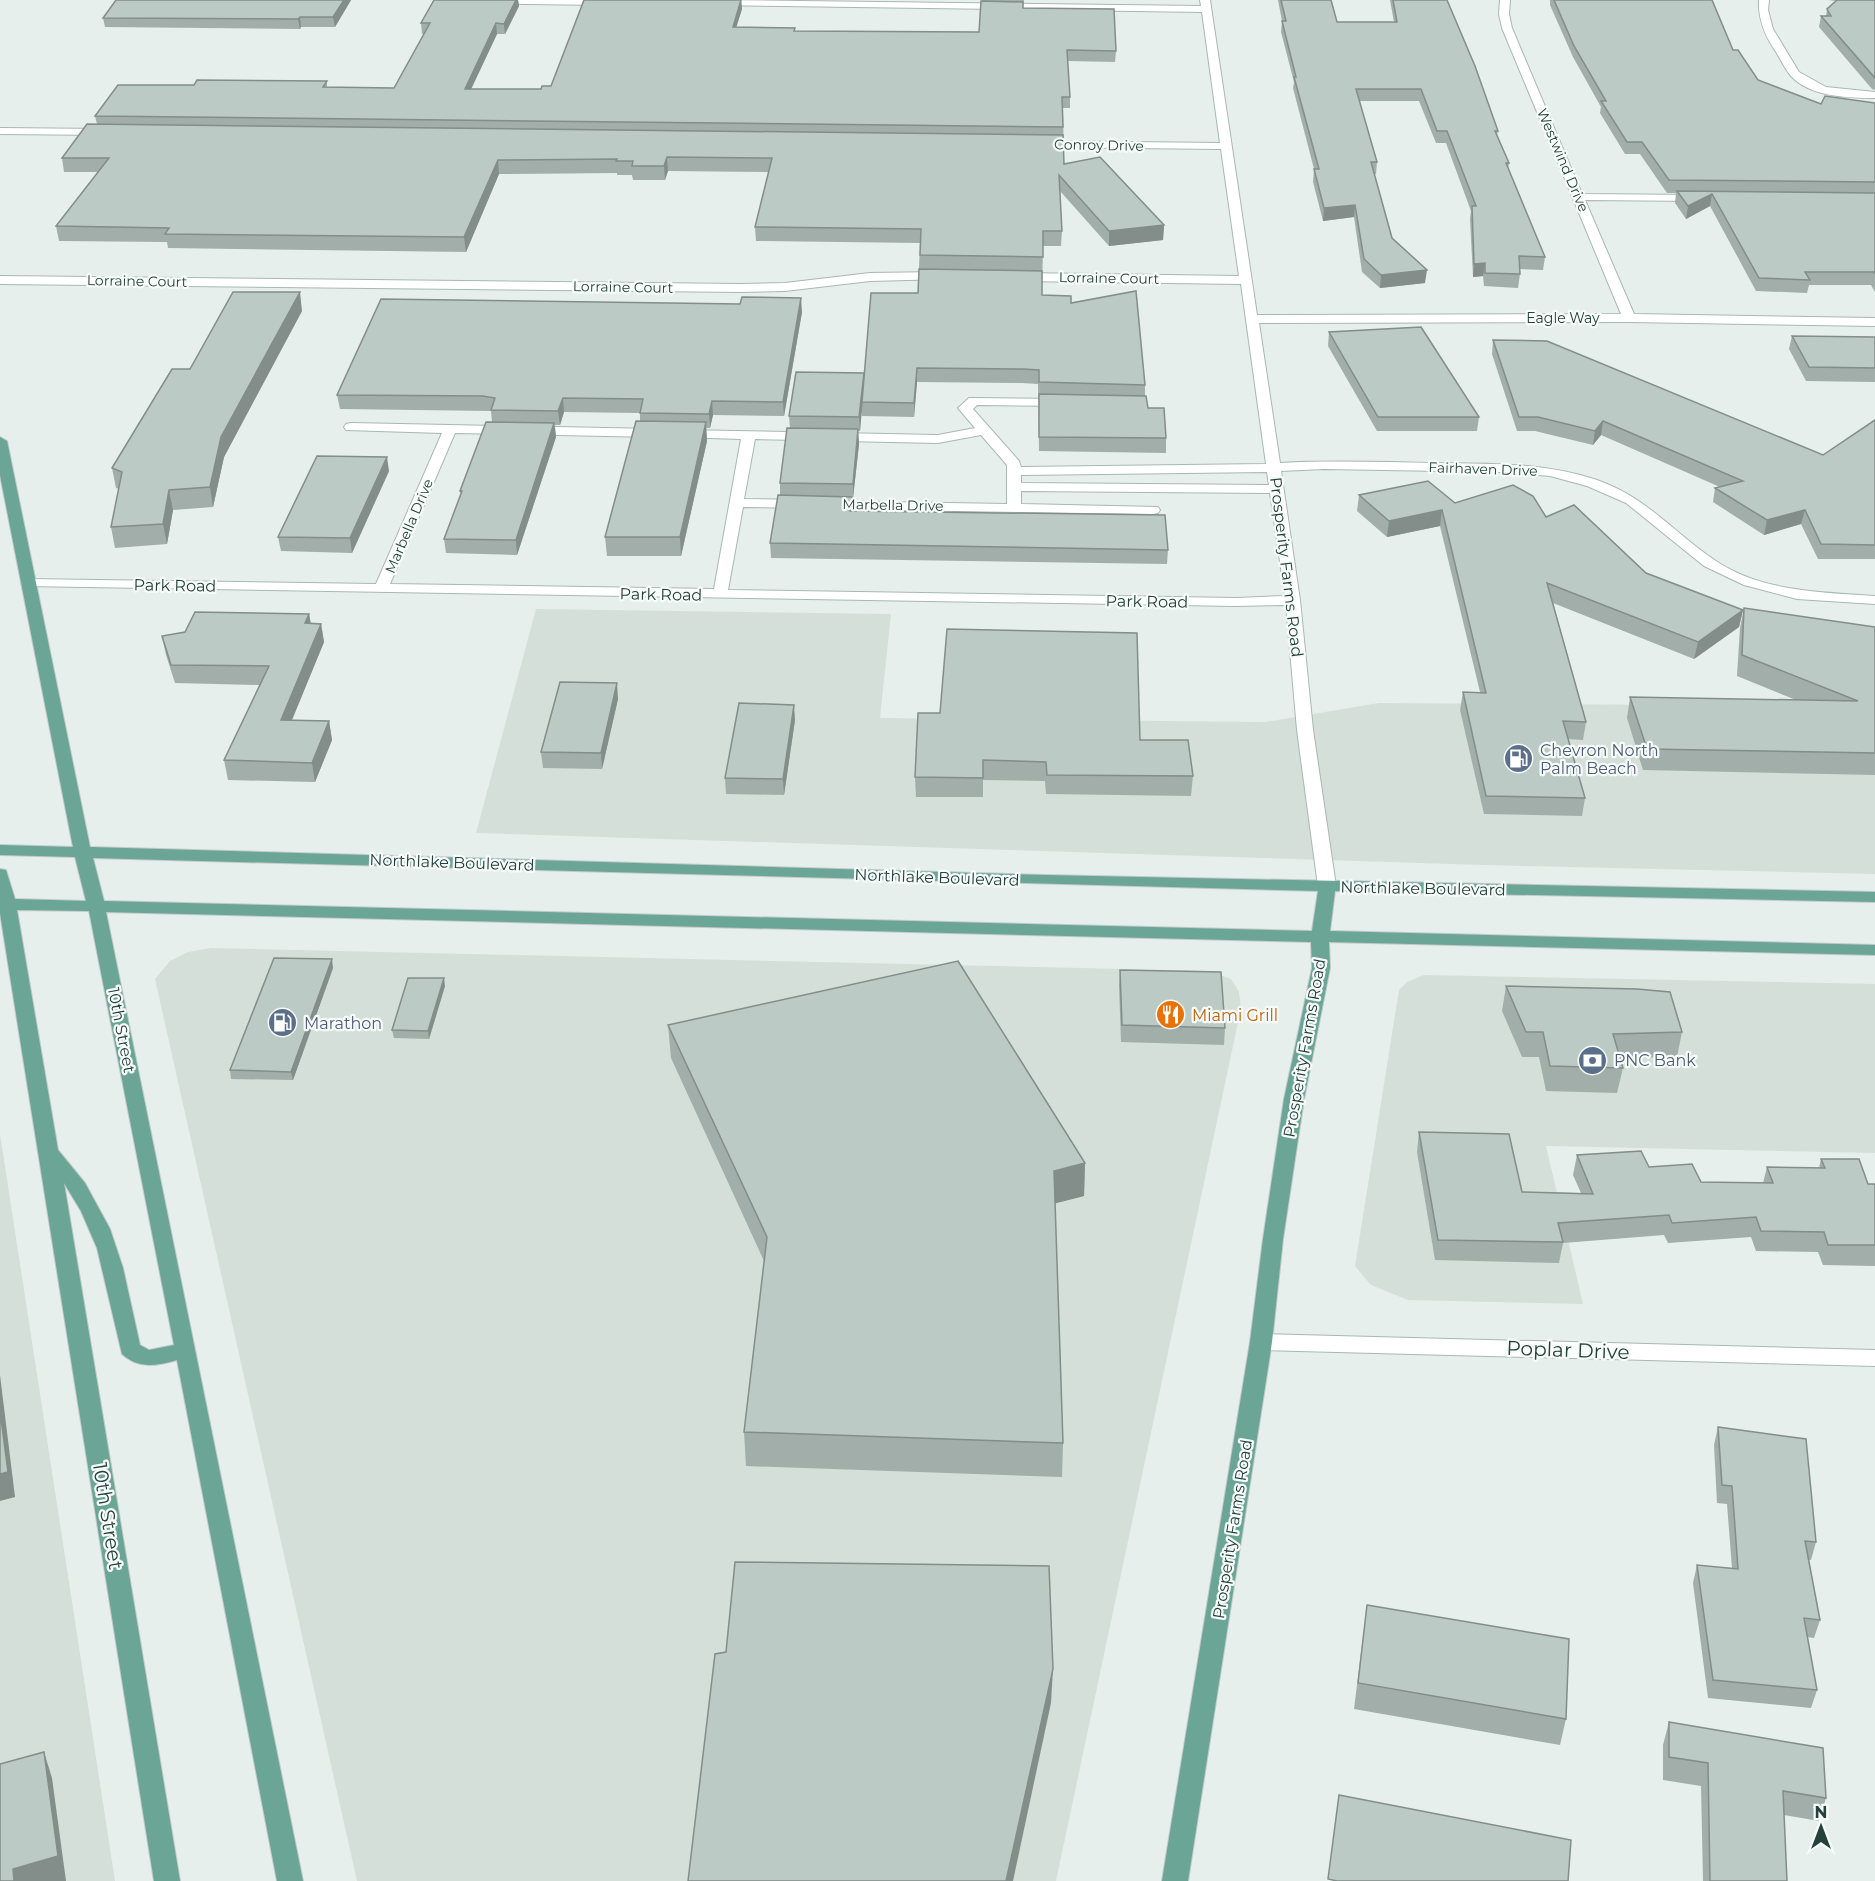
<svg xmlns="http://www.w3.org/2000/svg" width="1875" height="1881" font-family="Montserrat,sans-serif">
	<rect width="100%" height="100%" fill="#e6efeb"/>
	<!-- built -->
	<g fill="#d4dfda">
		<path d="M536,609L891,614L880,718L1265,722L1379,703L1875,706V874L1483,865L476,833Z"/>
		<path d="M211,948L1209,971L1231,979L1239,992L1241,1008L1056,1881H357L155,979L170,961L188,952Z"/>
		<path d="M1424,975L1875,984V1153L1546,1146L1583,1304L1408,1300L1371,1285L1355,1266L1399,990L1407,982Z"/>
		<path d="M0,1134L115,1881H0Z"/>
	</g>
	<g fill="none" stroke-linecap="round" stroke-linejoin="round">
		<defs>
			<g id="minor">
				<path d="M448,0H608L610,2L605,5L453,3Z"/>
				<path d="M717,0L1201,6L1200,0H1210L1257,315L1621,314L1502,28L1499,14L1500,0H1510L1509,14L1512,28L1582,194L1699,195L1705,198L1699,201L1585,200L1634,314L1875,318V326L1629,322L1259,323L1280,463C1331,460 1383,462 1435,463C1489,464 1545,462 1597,480C1646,497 1672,531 1713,559C1760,592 1820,592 1875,596V604L1797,599L1744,585L1704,566L1626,503L1587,486L1550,476L1502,472L1324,469L1281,471L1300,600L1313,730L1336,886L1333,890H1321L1318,886L1297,730L1286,605L1236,606L23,586L21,583L23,580L28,579L376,584L442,433L346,430L344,427L346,424L351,423L655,429L662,433L655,437L455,433L390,584L714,589L741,439L678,437L676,434L683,430L938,435L975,428L958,408L969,398L1063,399L1070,403L1068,406L977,405L973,409L1019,461L1021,467L1266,464L1241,284L1020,281L1014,277L1020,273L1239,276L1221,149L1039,147L1034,144L1039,141L1220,143L1202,12L714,5V1ZM981,435L1007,465V504L828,501L821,505L828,509L1153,514L1158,513L1160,510L1158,507L1021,504V491L1270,493L1285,596L1236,598L728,590L743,507L801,508L808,504L801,500L744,499L755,439L938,443ZM1267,472L1269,485L1021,483V475Z"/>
				<path d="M1759,0H1769L1768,10L1773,29L1799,72L1826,87L1875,92V98C1849,98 1810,97 1791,76C1785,69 1781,60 1776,52C1765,36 1758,20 1759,0Z"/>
				<path d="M0,128L106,129L111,132L106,135L0,134Z"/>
				<path d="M941,272L947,276L945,279L870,281L785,291L740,292L0,284V276L740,284L785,283L870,273Z"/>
				<path d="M1261,1334L1875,1350V1366L1261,1350L1253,1348L1250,1342L1253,1336Z"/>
			</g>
			<path id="major" d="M0,437L7,441L90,847L1045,875L1875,892V902L1335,891L1330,931L1875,945V955L1329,942L1330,968L1304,1099L1283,1239L1272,1342L1188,1881H1162L1250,1342L1263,1239L1284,1099L1312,968L1311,942L106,912L303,1881H277L177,1360C157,1366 138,1369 122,1354L97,1248L81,1211L64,1183L180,1881H154L0,913V869L6,870L15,899L86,901L75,857L0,855V845L73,847L0,475ZM93,858L1318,891L1312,931L104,901ZM17,910L89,911L174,1345L149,1350L140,1345L123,1268L110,1229L85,1183L58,1150Z"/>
		</defs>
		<!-- minor casing -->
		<use href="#minor" stroke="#a8b8b2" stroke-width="2"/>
		<!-- major casing -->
		<use href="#major" stroke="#c2cac8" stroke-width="2"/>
		<!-- minor -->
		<use href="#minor" fill="#fff" fill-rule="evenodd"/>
		<!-- major -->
		<use href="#major" fill="#6aa596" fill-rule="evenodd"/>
	</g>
	<!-- wall -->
	<g fill="#a1aea9">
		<path d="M116,0H351L335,27H301L300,29L105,27L103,18Z"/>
		<path d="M434,0H518L519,6L505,34H497L471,89H541L551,86L584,0H741L742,9L736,27L795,28V31L979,32L982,0H1024L1023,8L1116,51L1115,62L1068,61L1070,97V108H1063L1064,164L1164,225L1163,240L1109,246L1060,191L1062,231L1061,246H1043L1042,295L1071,303L1145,385V396L1148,408L1166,438V453L1039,451L1038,384L1022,383L917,382L914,417L862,416V405L860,431H858L859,444L853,498H852V511L1168,550L1167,564L771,558L770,543L780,495V483L790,428L789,416L864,382L918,293L920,243L756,241L755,227L769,172L668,171L665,180H633L632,175H617V173L499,174L466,252L168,248L167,242L59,241L56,226L98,172H64L62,158L97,124L95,116L327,81V87L394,88L424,34H422L421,23Z"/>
		<path d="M1278,0H1331L1337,22H1394L1390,0H1447L1498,131L1497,135L1509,163L1508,169L1545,257L1543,270L1520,269V274L1518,288L1484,286L1483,276L1473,277L1470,219L1471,211L1446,143H1436L1419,101H1359L1377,162L1376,174H1374L1392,238L1425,283L1380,288L1362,272L1354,217L1323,221L1313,182L1314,169L1293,88L1294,82L1281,32L1282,21Z"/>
		<path d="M1550,0H1712L1733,50L1758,80L1821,104L1875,103V292L1871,285H1809L1807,293L1756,291L1710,206L1686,219L1675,203L1676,193H1667L1640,154H1625L1600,113L1601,107L1573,57L1550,5Z"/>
		<path d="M1828,0H1875V90L1872,89L1819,27L1821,16H1826L1827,9L1836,1Z"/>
		<path d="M302,311L224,457L213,507L173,510L167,544L115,548L111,527L119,489L116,488L112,468L190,369Z"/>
		<path d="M802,312L784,416L713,415L710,428H706L707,441L681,556H607L605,537L640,421V413L564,412L560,425H555L556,437L517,555L446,553L444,539L461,495L460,491L492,422L491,411L340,409L337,395Z"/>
		<path d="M1329,332L1479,417L1477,431H1377L1328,346Z"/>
		<path d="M1792,336L1875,337V382L1806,381L1789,349Z"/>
		<path d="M1493,340L1823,455L1875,420V559H1818L1801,524L1764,535L1713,502L1715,488L1720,487L1601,435L1593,445L1535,431H1517L1492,354Z"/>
		<path d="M389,471L352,553L281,551L278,537Z"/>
		<path d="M1359,495L1455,503L1546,517L1646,573L1743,610L1739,627L1694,659L1553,603L1586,722L1583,740L1568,739L1585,798L1582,816L1484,814L1460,710L1463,692H1480L1440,526L1387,537L1357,511Z"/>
		<path d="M1744,608L1875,627V775L1643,770L1627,718L1630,697L1796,700L1737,676L1740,628Z"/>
		<path d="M309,614L311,624H321L324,642L292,720L329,721L332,740L315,782L228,780L224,760L260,685L175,683L166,655L162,636Z"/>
		<path d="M618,699L602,769L543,768L541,752Z"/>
		<path d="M918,713L1140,740L1193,776L1191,796L1046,794L1045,781L983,780V797H916L915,777Z"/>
		<path d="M795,720L784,795L726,794L725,778Z"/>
		<path d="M333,968L293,1080L231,1079L230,1070Z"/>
		<path d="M1120,970L1225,1028L1224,1045L1121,1042L1119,986Z"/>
		<path d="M445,986L429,1039L394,1038L392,1030Z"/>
		<path d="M1506,986L1682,1032L1677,1057L1620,1058L1623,1068L1617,1093L1546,1091L1539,1057H1522L1502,1011Z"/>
		<path d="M668,1025L1085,1163L1084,1196L1055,1203L1063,1443L1062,1477L746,1466L744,1432L764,1261L671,1058Z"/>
		<path d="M1419,1132L1522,1192L1581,1193L1573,1175L1577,1155L1649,1167L1701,1182L1763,1183L1767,1167L1819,1168L1821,1159L1868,1184H1875V1266L1823,1265L1818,1252L1756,1251L1751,1237L1668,1243L1664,1235L1563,1243L1559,1263L1435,1260L1417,1152Z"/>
		<path d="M1718,1427L1816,1542L1811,1560H1809L1820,1620L1814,1638L1807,1637L1817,1690L1811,1708L1708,1698L1693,1583L1697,1565L1732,1568L1727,1504L1717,1503L1714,1445Z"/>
		<path d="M1367,1605L1566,1719L1560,1745L1354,1709Z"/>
		<path d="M1669,1722L1826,1798L1819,1821L1784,1815L1787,1881H1703L1701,1786L1663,1780V1745Z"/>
	</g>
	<!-- shaded-wall -->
	<g fill="#838d89">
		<path d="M344,0H351L335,27L333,17Z"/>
		<path d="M516,0H518L519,6L505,34L504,24Z"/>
		<path d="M741,0L742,9L733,38V27Z"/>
		<path d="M300,17L301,27L300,29L298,19Z"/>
		<path d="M496,23L497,34L466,100L465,89Z"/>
		<path d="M667,157L668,171L665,180L664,166Z"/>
		<path d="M498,160L499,174L466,252L464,237Z"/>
		<path d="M1712,194L1710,206L1686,219L1688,206Z"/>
		<path d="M1355,205L1354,217L1323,221L1324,208Z"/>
		<path d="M1164,225L1163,240L1109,246V231Z"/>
		<path d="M1485,263L1483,276L1473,277L1474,264Z"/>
		<path d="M1427,270L1425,283L1380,288L1381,275Z"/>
		<path d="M300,292L302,311L224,457L213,507L210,487L221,437Z"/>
		<path d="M801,298L802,312L784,416L783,402Z"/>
		<path d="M917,368V382L914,417V403Z"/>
		<path d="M864,373V387L860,431L859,417Z"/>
		<path d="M563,398L564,412L560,425L558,411Z"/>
		<path d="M712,401L713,415L710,428L709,414Z"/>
		<path d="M1603,421L1601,435L1593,445L1595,431Z"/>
		<path d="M706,422L707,441L681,556L680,537Z"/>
		<path d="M554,423L556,437L517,555L516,540Z"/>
		<path d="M858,429L859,444L853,498V484Z"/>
		<path d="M387,457L389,471L352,553L350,538Z"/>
		<path d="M169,490L173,510L167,544L163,524Z"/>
		<path d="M1442,510L1440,526L1387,537L1389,521Z"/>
		<path d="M1805,510L1801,524L1764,535L1767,520Z"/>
		<path d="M1743,610L1739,627L1694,659L1698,642Z"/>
		<path d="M309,614L312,632L305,623Z"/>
		<path d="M321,624L324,642L284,739L281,720Z"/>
		<path d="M617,683L618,699L602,769L601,753Z"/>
		<path d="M794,705L795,720L784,795L783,779Z"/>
		<path d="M329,721L332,740L315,782L312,763Z"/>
		<path d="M332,959L333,968L293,1080L291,1072Z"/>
		<path d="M444,978L445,986L429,1039L428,1031Z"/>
		<path d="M1085,1163L1084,1196L1053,1204L1054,1171Z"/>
		<path d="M0,1375L15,1497L0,1501Z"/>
		<path d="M1053,1669L1051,1703L1013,1881H1006Z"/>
		<path d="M44,1752L52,1778L66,1881H14L13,1869Z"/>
	</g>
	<!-- building -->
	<g fill="#bbcac4" stroke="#838d89" stroke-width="1.5">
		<path d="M116,0H344L333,17H300L298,19L103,18Z"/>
		<path d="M434,0H516L504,24L496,23L465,89H541L542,86H551L584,0H741L733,27L795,28L794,31L979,32L981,1L1023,2V8L1114,9L1116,51L1067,50L1070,97H1062L1063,127L95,116L118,85H194L197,80L327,81L323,87L394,88L430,23H421Z"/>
		<path d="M1281,0H1331L1337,22H1397L1393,0H1447L1475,66L1498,131H1495L1509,163H1506L1545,257L1519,256L1520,274L1485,273V263L1474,264L1472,206H1476L1447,131H1437L1421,89H1356L1377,162H1371L1392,238L1427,270L1381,275L1364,259L1355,205L1324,208L1314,169H1319L1294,77H1296L1282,21H1286Z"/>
		<path d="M1554,0H1712L1733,50H1738L1758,80L1821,104L1825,96L1875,103V182L1669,180L1642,142H1627L1601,101H1606L1574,46Z"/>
		<path d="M1837,0H1875V78L1821,16H1831L1827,9Z"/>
		<path d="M87,124L1063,135L1064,164L1100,157L1164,225L1109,231L1059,175L1062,231H1043V257L920,255L921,229L755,227L772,158L667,157L664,166H632L633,161H616L617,159L498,160L464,237L165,234L169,228L56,226L109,158H62Z"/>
		<path d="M1677,191L1875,193V274L1874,272H1805L1810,280L1759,278L1712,194L1688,206Z"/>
		<path d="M919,269L1042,271V295L1071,296V303L1136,291L1145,385L1039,382V370L1023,369L917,368L914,403L862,402L871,293H918Z"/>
		<path d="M233,292H300L221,437L210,487L169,490L163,524L111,527L122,472L112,468L172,369H190Z"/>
		<path d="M742,297L801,298L783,402L712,401L709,414L640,413L643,399L563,398L558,411L491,410L495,398L483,396L337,395L381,299L740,304Z"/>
		<path d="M1421,327L1479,417H1378L1329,332Z"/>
		<path d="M1792,336L1875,337V368L1809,367Z"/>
		<path d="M1493,340L1547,341L1823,455L1875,420V545L1821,544L1805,510L1767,520L1715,488L1743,481L1603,421L1595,431L1538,417H1519Z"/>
		<path d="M796,372L864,373L859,417L789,416Z"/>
		<path d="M1039,394L1146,396L1148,408H1164L1166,438L1039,437Z"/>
		<path d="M636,421L706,422L680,537H605Z"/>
		<path d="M486,422L554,423L516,540L444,539L462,491H460Z"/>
		<path d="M787,428L858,429L853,484L780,483Z"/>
		<path d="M317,456L387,457L350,538L278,537Z"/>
		<path d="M1428,481L1455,503L1513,485L1533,496L1546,517L1574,505L1646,573L1743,610L1698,642L1547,583L1586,722L1563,721L1585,798L1486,796L1463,692L1486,693L1442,510L1389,521L1359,495Z"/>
		<path d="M778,495L852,497L850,511L1165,515L1168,550L770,543Z"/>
		<path d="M1744,608L1875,627V753L1647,749L1630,697L1858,701L1742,655Z"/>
		<path d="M195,612L309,614L305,623L321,624L281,720L329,721L312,763L224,760L269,666L171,665L162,636L185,632Z"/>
		<path d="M947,629L1137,633L1140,740H1188L1193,776L1047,775L1046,762L983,760V778L915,777L918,713H940Z"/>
		<path d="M560,682L617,683L601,753L541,752Z"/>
		<path d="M739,703L794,705L783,779L725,778Z"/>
		<path d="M274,958L332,959L291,1072L230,1070Z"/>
		<path d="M958,961L1085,1163L1054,1171L1063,1443L744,1432L767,1237L668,1025Z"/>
		<path d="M1120,970L1221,972L1225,1028L1122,1025Z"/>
		<path d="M408,978H444L428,1031L392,1030Z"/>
		<path d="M1506,986L1637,989L1670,992L1682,1032L1613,1034L1623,1068L1550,1066L1543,1032H1526Z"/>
		<path d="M1419,1132L1509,1134L1522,1192L1593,1194L1577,1155L1641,1151L1649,1167L1692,1164L1701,1182L1773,1183L1767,1167L1825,1168L1821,1159H1859L1868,1184H1875V1245H1828L1824,1232L1761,1231L1756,1217L1672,1223L1669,1215L1558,1223L1563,1242L1438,1240Z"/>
		<path d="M0,1411L8,1472L0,1474Z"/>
		<path d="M1718,1427L1806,1439L1816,1542L1805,1541L1820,1620L1804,1618L1817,1690L1713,1680L1697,1565L1738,1569L1732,1486L1722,1485Z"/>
		<path d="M735,1562L1049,1566L1053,1669L1006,1881H688L715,1654L726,1652Z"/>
		<path d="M1367,1605L1569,1639L1566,1719L1358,1683Z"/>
		<path d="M1669,1722L1823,1748L1826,1798L1783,1791L1787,1881H1710L1708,1763L1669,1757Z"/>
		<path d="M44,1752L58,1856L13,1869L14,1881H0V1764Z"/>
		<path d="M1339,1795L1571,1840L1568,1881H1337L1328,1879Z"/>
	</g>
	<!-- icons -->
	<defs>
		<symbol id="fuel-disc" viewBox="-11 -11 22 22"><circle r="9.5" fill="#5c6f8a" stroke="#f7fbf9"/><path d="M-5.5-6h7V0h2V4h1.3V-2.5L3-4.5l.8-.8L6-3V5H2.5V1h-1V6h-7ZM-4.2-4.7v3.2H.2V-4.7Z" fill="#fff"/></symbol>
		<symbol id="restaurant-disc" viewBox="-11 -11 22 22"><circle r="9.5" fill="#e8710a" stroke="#f7fbf9"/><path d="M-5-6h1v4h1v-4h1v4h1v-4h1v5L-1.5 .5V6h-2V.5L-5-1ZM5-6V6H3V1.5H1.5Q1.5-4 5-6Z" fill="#fff"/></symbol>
		<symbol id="bank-disc" viewBox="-11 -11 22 22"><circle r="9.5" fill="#5c6f8a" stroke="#f7fbf9"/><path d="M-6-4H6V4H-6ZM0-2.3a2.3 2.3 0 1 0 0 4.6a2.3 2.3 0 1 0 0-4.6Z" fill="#fff"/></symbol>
	</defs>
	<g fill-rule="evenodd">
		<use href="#fuel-disc" x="1502" y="742" width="33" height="33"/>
		<use href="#restaurant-disc" x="1154" y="998" width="33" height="33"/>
		<use href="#fuel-disc" x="266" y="1006" width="33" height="33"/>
		<use href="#bank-disc" x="1576" y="1044" width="33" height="33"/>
	</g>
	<g text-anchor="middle" stroke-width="4.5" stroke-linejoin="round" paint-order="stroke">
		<!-- far-street labels -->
		<g font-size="14" fill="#24423a" stroke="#f7fbf9">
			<text transform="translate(1099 145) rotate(1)" y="5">Conroy Drive</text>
			<text transform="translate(1563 160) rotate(67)" y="5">Westwind Drive</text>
			<text transform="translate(1109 278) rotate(1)" y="5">Lorraine Court</text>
			<text transform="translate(137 281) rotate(1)" y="5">Lorraine Court</text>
			<text transform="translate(623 287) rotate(1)" y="5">Lorraine Court</text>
			<text x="1563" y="323">Eagle Way</text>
			<text transform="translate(1483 469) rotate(2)" y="5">Fairhaven Drive</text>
			<text transform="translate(893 505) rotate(1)" y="5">Marbella Drive</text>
			<text transform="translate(409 526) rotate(-67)" y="5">Marbella Drive</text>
		</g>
		<!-- street labels -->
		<g font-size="16" fill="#24423a" stroke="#f7fbf9">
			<text transform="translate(1287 567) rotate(83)" y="6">Prosperity Farms Road</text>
			<text transform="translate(175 585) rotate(1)" y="6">Park Road</text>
			<text transform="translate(661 594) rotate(1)" y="6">Park Road</text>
			<text transform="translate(1147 601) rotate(1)" y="6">Park Road</text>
			<text transform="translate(452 862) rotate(2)" y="6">Northlake Boulevard</text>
			<text transform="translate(937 877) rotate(2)" y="6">Northlake Boulevard</text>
			<text transform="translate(1423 888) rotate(1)" y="6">Northlake Boulevard</text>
			<text transform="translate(122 1030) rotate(79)" y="6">10th Street</text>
			<text transform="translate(1304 1048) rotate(-80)" y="6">Prosperity Farms Road</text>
			<text transform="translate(1232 1529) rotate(-81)" y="6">Prosperity Farms Road</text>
		</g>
		<!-- service labels -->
		<g font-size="16" fill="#4e5e75" stroke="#f7fbf9" text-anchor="start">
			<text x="1540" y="756">Chevron North<tspan x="1540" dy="18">Palm Beach</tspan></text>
			<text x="304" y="1029">Marathon</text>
			<text x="1614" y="1066">PNC Bank</text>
		</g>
		<!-- food labels -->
		<g font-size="16" fill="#c56008" stroke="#f7fbf9" text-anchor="start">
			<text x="1192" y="1021">Miami Grill</text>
		</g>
		<!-- near-street labels -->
		<g font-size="20" fill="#24423a" stroke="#f7fbf9">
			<text transform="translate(1568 1350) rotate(2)" y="7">Poplar Drive</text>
			<text transform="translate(108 1516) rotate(81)" y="7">10th Street</text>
		</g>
	</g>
	<!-- north arrow -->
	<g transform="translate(1821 1827)" stroke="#f7fbf9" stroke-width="4.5" paint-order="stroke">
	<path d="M0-4.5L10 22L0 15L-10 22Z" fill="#24423a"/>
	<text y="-9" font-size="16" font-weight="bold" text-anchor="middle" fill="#24423a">N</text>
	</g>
</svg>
